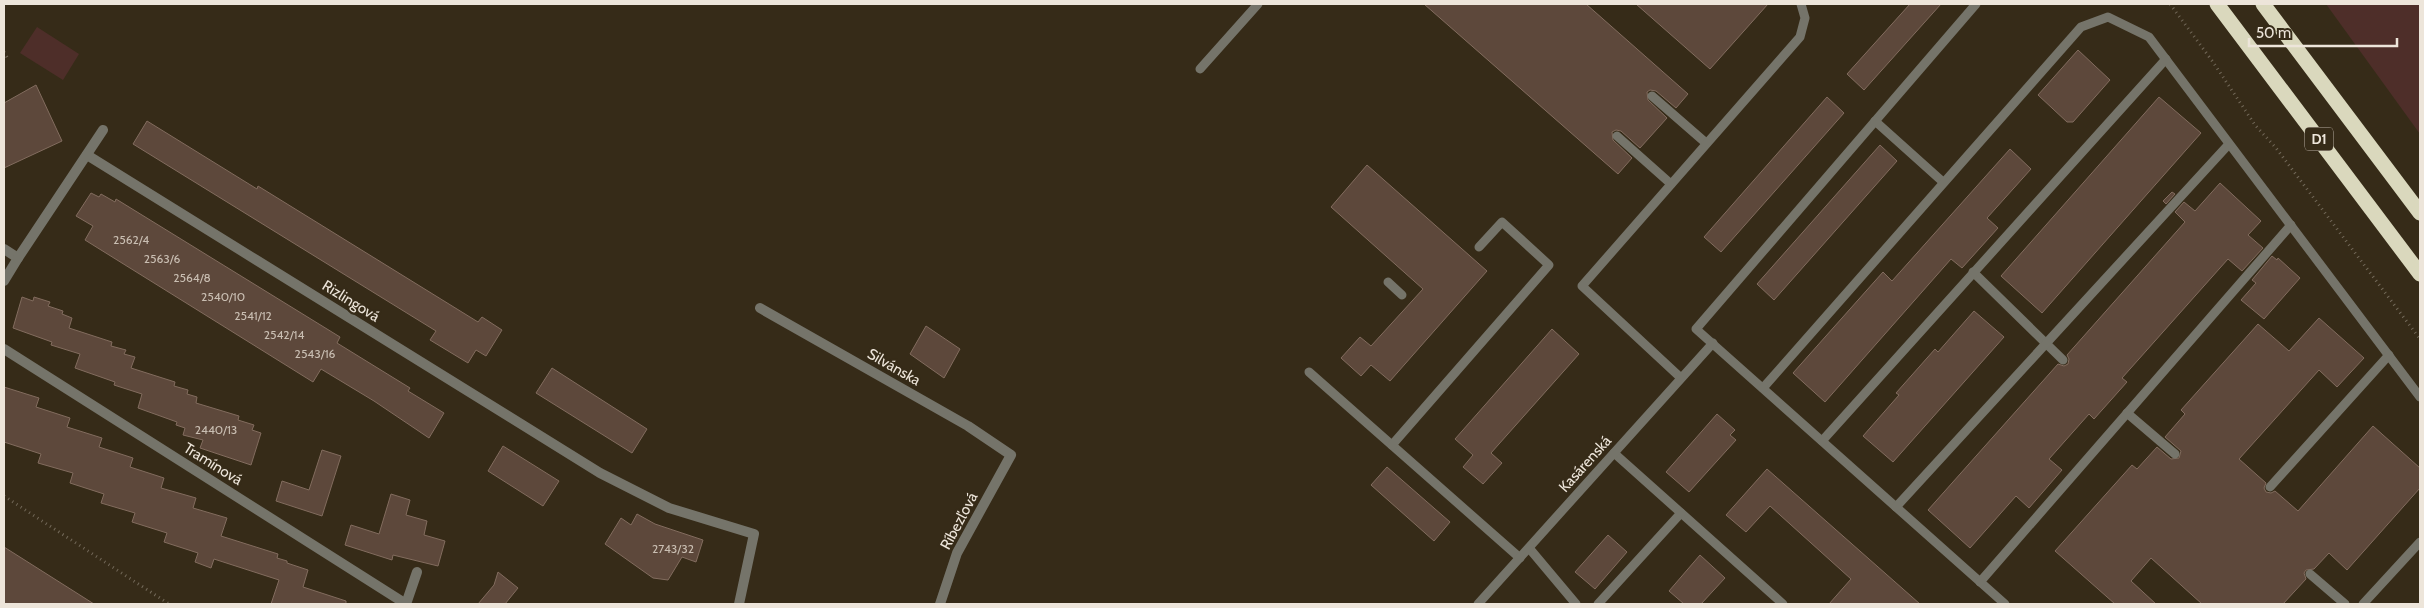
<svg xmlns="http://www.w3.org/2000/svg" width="2424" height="608" font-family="Cabin,sans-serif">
	<rect width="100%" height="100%" fill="#362b18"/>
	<!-- green -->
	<g fill="#4e2e29">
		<path d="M2326,4H2420V134Z"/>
		<path d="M37,27L79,54L63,80L20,53Z"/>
	</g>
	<!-- building -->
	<g fill="#5d483b" stroke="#826c5e">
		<path d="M1424,4H1586L1688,94L1676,108L1656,91L1650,90L1647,92L1648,100L1667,118L1640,148L1621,131L1616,130L1612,132L1613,140L1632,158L1618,174Z"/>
		<path d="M1636,4H1768L1710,69Z"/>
		<path d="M1910,4H1941L1864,90L1847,74Z"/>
		<path d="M2078,50L2110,80L2073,122H2067L2038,95Z"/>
		<path d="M36,85L62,141L4,168V103Z"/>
		<path d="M1827,97L1844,113L1721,252L1704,237Z"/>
		<path d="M2159,97L2201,133L2042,313L2001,276Z"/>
		<path d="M147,121L257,189L258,186L478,322L482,317L502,330L486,356L476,350L468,363L430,340L436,331L133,144Z"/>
		<path d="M1880,145L1897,161L1774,300L1757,284Z"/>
		<path d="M2010,149L2031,169L1987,218L1998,228L1962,268L1951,259L1825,402L1793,373L1883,272L1892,281Z"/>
		<path d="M1367,165L1487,271L1390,381L1371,365L1361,376L1341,358L1360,337L1371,346L1423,289L1331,207Z"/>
		<path d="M2220,183L2261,221L2248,235L2263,248L2242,271L2228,259L2122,378L2127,382L2094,419L2089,414L2049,459L2062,470L2029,508L2016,496L1970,548L1928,510L2058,364L2064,366L2068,364L2069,359L2067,355L2185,222L2175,212L2184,202L2195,211Z"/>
		<path d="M2172,192L2175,194L2166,204L2163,201Z"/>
		<path d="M91,193L99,197L101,194L115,202L116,199L340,337L337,343L410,388L408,391L444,413L429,438L374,401L321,369L313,382L85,240L93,226L76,216Z"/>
		<path d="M2272,256L2277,260L2278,258L2300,278L2264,319L2241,300L2256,283L2252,280Z"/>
		<path d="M22,297L33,301L34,297L50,302L48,306L63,311L62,314L72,318L69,328L112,342L111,346L126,350L124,354L135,357L131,368L175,382L174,386L188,390L187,394L197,397L196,403L239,416L238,420L254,425L252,430L261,433L251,465L200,448L203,440L183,435L185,428L176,425L177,422L138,408L142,394L114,385L115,382L75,368L80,354L51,345L52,342L13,328Z"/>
		<path d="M1974,311L2004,337L1893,462L1863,436L1899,395L1896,393L1935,349L1938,352Z"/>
		<path d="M2319,318L2364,358L2337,387L2319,370L2239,459L2266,483L2264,488L2266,492L2271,493L2275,491L2298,511L2373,426L2420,468V488L2347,570L2329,553L2314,569L2306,570L2304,573L2306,579L2283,604H2202L2151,558L2131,581L2156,604H2115L2055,551L2132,465L2137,469L2157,447L2171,459L2179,458L2181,451L2165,437L2185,414L2181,410L2258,324L2289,351Z"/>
		<path d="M926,326L960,349L944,378L910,354Z"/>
		<path d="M1552,329L1579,354L1491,453L1502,463L1483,484L1463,467L1473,455L1455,439Z"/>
		<path d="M552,368L647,429L632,453L536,393Z"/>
		<path d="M4,387L39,398L36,407L70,418L67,427L102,438L99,447L133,458L130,467L164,478L161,488L196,498L193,508L227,518L221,536L278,554L277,558L287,561V563L308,570L303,587L346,601V604H271L279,580L214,559L211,568L195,562L198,553L164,542L167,533L132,522L135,513L101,503L104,494L70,483L73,473L38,463L41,454L4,442Z"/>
		<path d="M1717,414L1735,430L1730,435L1736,440L1689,492L1666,472Z"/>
		<path d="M503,446L559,481L543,506L488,471Z"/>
		<path d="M322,450L341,456L322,516L276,501L282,481L309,490Z"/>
		<path d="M1387,467L1450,522L1434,541L1371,485Z"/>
		<path d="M1767,469L1920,604H1829L1851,579L1770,506L1746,532L1726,515Z"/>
		<path d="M391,494L410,500L406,515L427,521L424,535L445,541L438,566L393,555L392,560L345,545L351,525L379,534Z"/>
		<path d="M637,514L655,524L703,540L696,562L682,557L668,580L653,578L605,544L621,518L631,525Z"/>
		<path d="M1608,535L1627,552L1595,589L1575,572Z"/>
		<path d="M4,547L23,559L94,604H4Z"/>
		<path d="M1700,555L1725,578L1701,604H1684L1669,591Z"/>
		<path d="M498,572L518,588L505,604H478L494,585Z"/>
	</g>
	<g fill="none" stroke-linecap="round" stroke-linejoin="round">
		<!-- path -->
		<g stroke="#736959" stroke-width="3" stroke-dasharray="1 4" stroke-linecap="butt">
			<path d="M2170,4L2213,62L2255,125L2276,148L2420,339"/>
			<path d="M4,52L8,59"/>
			<path d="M4,496L169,604"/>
		</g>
		<!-- service -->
		<g stroke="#75746a" stroke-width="9">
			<path d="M1976,4L1696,329L2005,604"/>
			<path d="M1200,69L1258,4"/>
			<path d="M1652,96L1706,143"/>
			<path d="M1875,121L1943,182"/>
			<path d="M1617,136L1671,184"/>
			<path d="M1973,272L2063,360"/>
			<path d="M1388,282L1402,295"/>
			<path d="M1309,372L1520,558"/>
			<path d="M1681,378L1582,286L1800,37L1805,18L1801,4"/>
			<path d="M1763,388L2081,27L2108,17L2149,37L2420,397"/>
			<path d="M2127,413L2175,454"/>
			<path d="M1822,441L2166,59"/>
			<path d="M1392,445L1549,265L1502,222L1479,247"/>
			<path d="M1614,453L1783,604"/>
			<path d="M2270,487L2389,355"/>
			<path d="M1896,507L2229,144"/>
			<path d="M1529,548L1576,604"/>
			<path d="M2310,574L2345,604"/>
			<path d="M1980,582L2291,225"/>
			<path d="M1478,604L1713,343"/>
			<path d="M1598,604L1681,513"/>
			<path d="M2363,604L2420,542"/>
		</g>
		<!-- minor -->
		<g stroke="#75746a" stroke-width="10">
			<path d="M87,155L600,473L669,508L754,534L739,604"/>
			<path d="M4,249L18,258L4,281"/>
			<path d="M18,258L103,130"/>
			<path d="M760,308L968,426L1011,455L957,553L940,604"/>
			<path d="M4,349L406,604"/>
			<path d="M406,604L417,572"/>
		</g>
		<!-- motorway -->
		<g stroke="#dad8bd" stroke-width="15">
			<path d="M2217,4L2420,274"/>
			<path d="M2263,4L2420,213"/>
		</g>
	</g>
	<g text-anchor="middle" stroke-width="4.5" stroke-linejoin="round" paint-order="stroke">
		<!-- number labels -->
		<g font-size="12" fill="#c9beb2">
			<text x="131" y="244">2562/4</text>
			<text x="162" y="263">2563/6</text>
			<text x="192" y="282">2564/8</text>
			<text x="223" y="301">2540/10</text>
			<text x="253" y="320">2541/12</text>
			<text x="284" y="339">2542/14</text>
			<text x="315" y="358">2543/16</text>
			<text x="216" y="434">2440/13</text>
			<text x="673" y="553">2743/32</text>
		</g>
		<!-- shield labels -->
		<rect fill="#362b18" stroke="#b6ada0" stroke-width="1" x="2305" y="127.5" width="28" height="23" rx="4"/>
		<g font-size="14" font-weight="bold" fill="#ede5da">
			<text x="2319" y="144">D1</text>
		</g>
		<!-- street labels -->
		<g font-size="15" fill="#ede5da" stroke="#362b18">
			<text transform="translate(351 301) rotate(32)" y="5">Rizlingová</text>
			<text transform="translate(894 367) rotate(30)" y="5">Silvánska</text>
			<text transform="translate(213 464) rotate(32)" y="5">Tramínová</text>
			<text transform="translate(1585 464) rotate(-48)" y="5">Kasárenská</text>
			<text transform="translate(959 521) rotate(-62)" y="5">Ríbezľová</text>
		</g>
	</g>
	<!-- border -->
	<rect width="2424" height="608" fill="none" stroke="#ede5da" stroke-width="10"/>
	<!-- scale -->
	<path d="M2249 38v8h148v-8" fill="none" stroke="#ede5da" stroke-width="2.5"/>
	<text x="2256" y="38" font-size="15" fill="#ede5da" stroke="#362b18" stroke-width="4" paint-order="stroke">50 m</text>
</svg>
